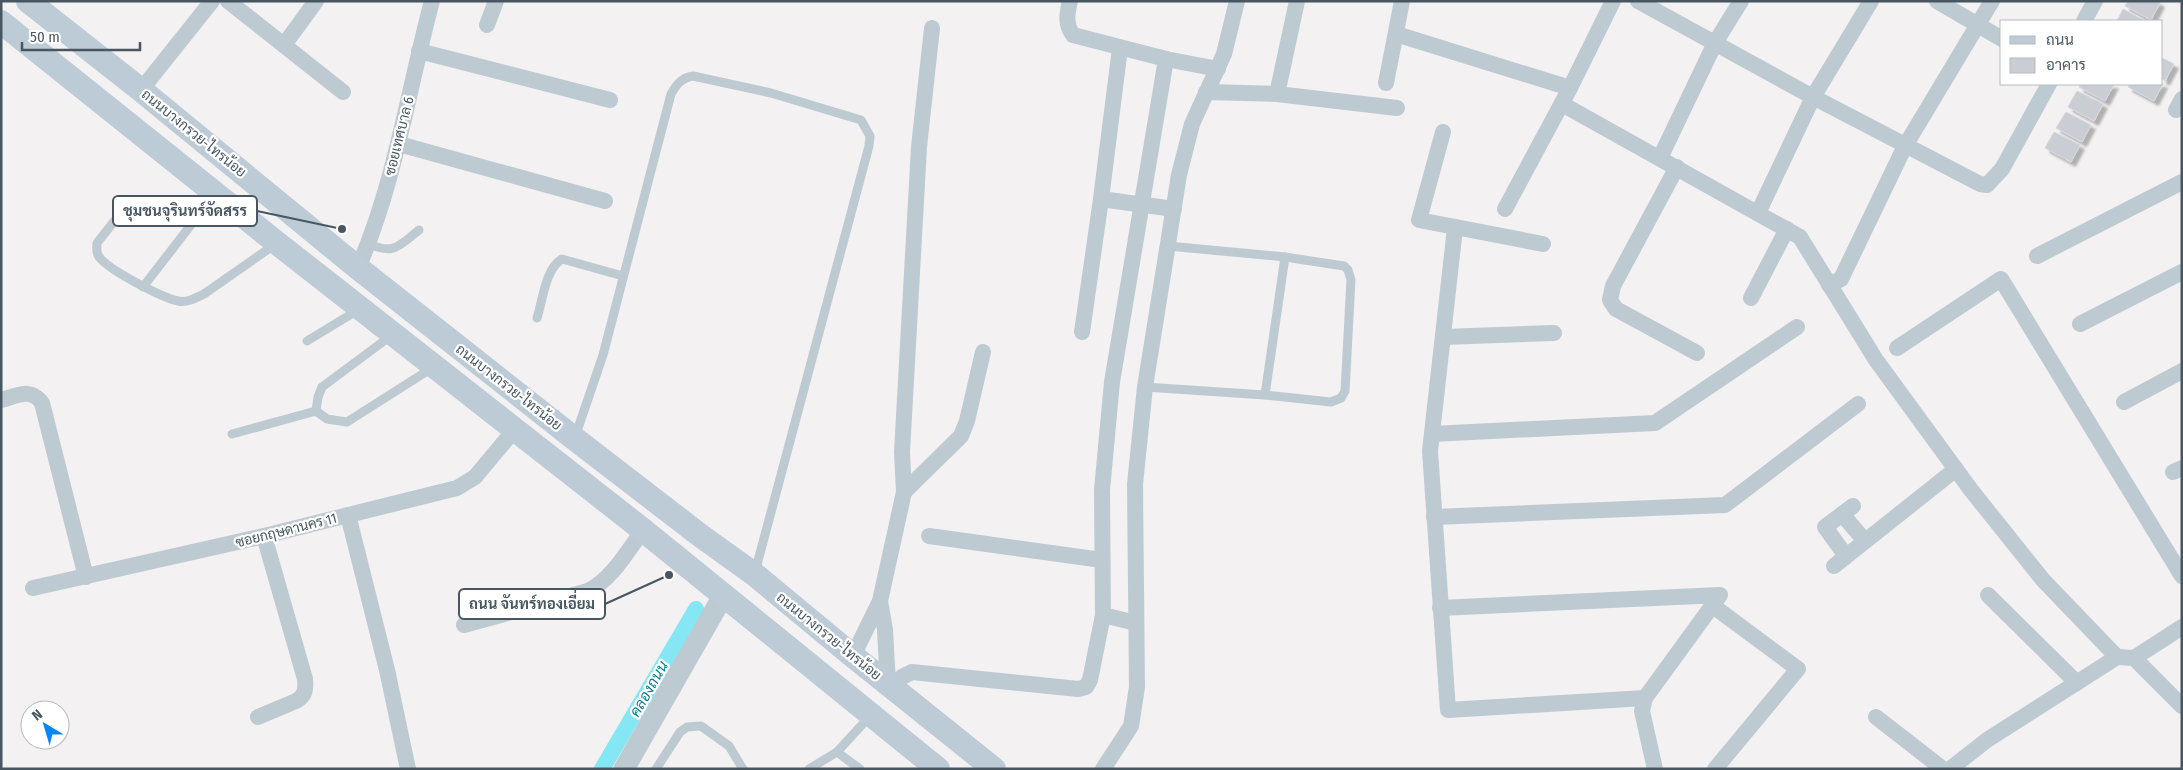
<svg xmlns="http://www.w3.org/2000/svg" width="2183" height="770" font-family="'Fira Sans Condensed',Sarabun,sans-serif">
	<defs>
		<filter id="shadow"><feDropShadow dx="4.5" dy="4.5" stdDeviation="1" flood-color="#0004"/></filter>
	</defs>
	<rect width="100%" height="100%" fill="#f3f1f1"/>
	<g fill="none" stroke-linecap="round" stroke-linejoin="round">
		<!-- canal -->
		<path stroke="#86e7f4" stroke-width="16" d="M602,769L696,609"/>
	</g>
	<!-- building -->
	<g fill="#caced4" stroke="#d4d8dd" filter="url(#shadow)">
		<path d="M2128,1H2157L2160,3L2151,20L2125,6Z"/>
		<path d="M2123,9L2145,21H2117Z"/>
		<path d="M2162,58L2174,64L2165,81L2162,79Z"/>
		<path d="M2081,84H2114L2105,101L2079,87Z"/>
		<path d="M2130,84L2162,83L2163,84L2154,101L2128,87Z"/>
		<path d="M2077,91L2103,104L2094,121L2068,107Z"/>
		<path d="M2066,112L2091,125L2082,142L2056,128Z"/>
		<path d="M2054,132L2080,145L2071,162L2045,148Z"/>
	</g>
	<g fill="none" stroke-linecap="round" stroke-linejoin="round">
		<!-- service -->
		<g stroke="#becad1" stroke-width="9">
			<path d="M127,205L97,243C97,248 96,251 98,255C104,268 163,298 178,301C187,303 196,298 204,294L277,243"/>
			<path d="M369,244C394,255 399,246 419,230"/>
			<path d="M143,287L214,195"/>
			<path d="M537,318C543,300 545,269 562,259L623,276"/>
			<path d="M307,341L358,310"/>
			<path d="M1145,387L1265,395L1331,402L1341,398L1345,391L1351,280L1348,270L1344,266L1285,257L1168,246"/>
			<path d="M1265,395L1285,257"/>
			<path d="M316,411L318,397L322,387L392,335"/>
			<path d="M232,434L316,411L327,419L347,422L432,368"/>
			<path d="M575,437L603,355L671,94C677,84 681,78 693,76L771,93L861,120L870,136L869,146L755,572"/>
			<path d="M837,752L860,769"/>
			<path d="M656,769L680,732L687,727L701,726L729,746L743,769"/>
			<path d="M809,769L837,752L870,716"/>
		</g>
		<!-- minor -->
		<g stroke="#becad1" stroke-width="16">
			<path d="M228,1L343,92"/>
			<path d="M1070,1C1067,14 1065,24 1073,35L1166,59L1218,69"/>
			<path d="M1638,1L1813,97L1980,184L1987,185L2002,169L2049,84"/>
			<path d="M1937,1L2002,39"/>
			<path d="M2084,21L2095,1"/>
			<path d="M487,25L496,1"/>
			<path d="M1396,34L1570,88"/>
			<path d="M284,45L316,1"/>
			<path d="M419,51L610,100"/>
			<path d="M1386,83L1402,1"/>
			<path d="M141,90L212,1"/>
			<path d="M1206,92L1277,94L1397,108"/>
			<path d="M1277,94L1297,1"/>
			<path d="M1562,104L1800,237L1876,360L1971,490L2043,580L2117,657"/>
			<path d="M2176,110L2182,99"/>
			<path d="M1443,132L1419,220L1543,244"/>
			<path d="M399,144L605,201"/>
			<path d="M1660,158L1715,43L1741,1"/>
			<path d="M1677,167L1613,286L1610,300L1616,309L1697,353"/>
			<path d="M1101,199L1174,209"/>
			<path d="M1505,209L1570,88L1613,1"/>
			<path d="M1758,213L1813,97L1871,1"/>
			<path d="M1455,228L1430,451L1448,710L1645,698"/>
			<path d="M2037,256L2182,182"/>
			<path d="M358,268C395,183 408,91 432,1"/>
			<path d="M1829,285L1841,279L1905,146L1992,1"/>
			<path d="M1751,298L1787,229"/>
			<path d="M2080,324L2182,272"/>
			<path d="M1082,332L1101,199L1120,48"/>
			<path d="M1443,337L1554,333"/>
			<path d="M1897,348L2001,279L2182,576"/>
			<path d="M1,400C17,396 31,387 42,403L86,577"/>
			<path d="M2124,402L2182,371"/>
			<path d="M1432,434L1655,423L1797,327"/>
			<path d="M2173,472L2182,468"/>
			<path d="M904,492L961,436L967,421L983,352"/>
			<path d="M1842,514L1865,541"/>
			<path d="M348,515L387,670L408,769"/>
			<path d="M1434,517L1725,505L1858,404"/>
			<path d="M929,536L1102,560"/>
			<path d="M1846,556L1825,527L1853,506"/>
			<path d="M1834,566L1956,469"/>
			<path d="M33,588L264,536L457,488L475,477L515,429"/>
			<path d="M1988,595L2077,683"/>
			<path d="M880,601L885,630L888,684"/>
			<path d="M1713,606L1798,669L1715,769"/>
			<path d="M1440,608L1720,595L1645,698L1642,711L1655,769"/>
			<path d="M1103,615L1136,623"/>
			<path d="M464,625L588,591C612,579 627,552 643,530"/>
			<path d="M853,656L880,601L904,492L902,452L919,147L932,28"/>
			<path d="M2134,658L2182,706"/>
			<path d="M892,687L902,677L912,672L1078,689L1086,687L1090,680L1103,615L1102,490L1112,382L1166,59"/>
			<path d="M258,717L296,701C305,696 306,690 305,679L264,536"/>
			<path d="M1876,717L1943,769"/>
			<path d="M1103,769L1131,726L1137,687L1135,484L1145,387L1179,175L1192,124L1224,54L1237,1"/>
			<path d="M1950,769L1987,740L2117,657L2134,658L2182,627"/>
		</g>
		<!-- tertiary -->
		<path stroke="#becad1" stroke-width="21" d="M624,769L723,596"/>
		<!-- secondary -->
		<g stroke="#bdcbd6" stroke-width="24">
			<path d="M28,1L141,90L358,268L575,439L701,536L754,574L853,656L994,769"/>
			<path d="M1,22L277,243L643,530L938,769"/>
		</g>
	</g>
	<g text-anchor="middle" stroke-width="4.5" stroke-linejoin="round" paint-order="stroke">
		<!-- street labels -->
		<g font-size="14" fill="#475660" stroke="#fff">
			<text transform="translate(194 133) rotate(39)" y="5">ถนนบางกรวย-ไทรน้อย</text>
			<text transform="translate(399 136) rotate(-76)" y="5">ซอยเทศบาล 6</text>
			<text transform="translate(509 387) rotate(38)" y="5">ถนนบางกรวย-ไทรน้อย</text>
			<text transform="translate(286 530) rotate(-14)" y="5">ซอยกฤษดานคร 11</text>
			<text transform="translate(829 636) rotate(39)" y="5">ถนนบางกรวย-ไทรน้อย</text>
		</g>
		<!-- water labels -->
		<g font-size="15" font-style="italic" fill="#047e90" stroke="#fff">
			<text transform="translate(649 689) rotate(-60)" y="5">คลองถนน</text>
		</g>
	</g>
	<!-- callouts -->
	<path fill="none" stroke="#475660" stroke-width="2" d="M342 229L257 211M669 575L605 604"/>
	<g fill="#475660" stroke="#fff" stroke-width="2">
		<circle cx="342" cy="229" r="5"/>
		<circle cx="669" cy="575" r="5"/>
	</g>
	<g fill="#fff" stroke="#475660" stroke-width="2">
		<rect x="113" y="196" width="144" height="30" rx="5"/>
		<rect x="459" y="589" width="146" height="30" rx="5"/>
	</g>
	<g font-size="15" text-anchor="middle" font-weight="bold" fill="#475660">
		<text x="185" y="216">ชุมชนจุรินทร์จัดสรร</text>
		<text x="532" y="609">ถนน จันทร์ทองเอี่ยม</text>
	</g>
	<!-- border -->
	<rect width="2183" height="770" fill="none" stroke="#475660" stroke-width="5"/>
	<!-- legend -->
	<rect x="2000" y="20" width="162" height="65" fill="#ffffff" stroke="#b5bbbf"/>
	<rect x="2010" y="36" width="25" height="8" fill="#bdcbd6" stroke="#b5bbbf"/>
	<text x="2046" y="45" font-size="15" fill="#475660">ถนน</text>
	<rect x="2010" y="58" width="25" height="15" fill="#caced4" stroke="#b5bbbf"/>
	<text x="2046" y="70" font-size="15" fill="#475660">อาคาร</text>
	<!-- north arrow -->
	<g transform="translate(45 725) rotate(322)"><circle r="24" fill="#ffffff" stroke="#b5bbbf"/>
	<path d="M0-4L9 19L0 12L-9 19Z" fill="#0985f5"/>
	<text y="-8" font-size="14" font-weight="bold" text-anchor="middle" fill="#475660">N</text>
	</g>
	<!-- scale -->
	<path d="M22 42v8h118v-8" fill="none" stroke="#475660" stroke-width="2.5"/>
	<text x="30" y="42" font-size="15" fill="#475660" stroke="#ffffff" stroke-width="4" paint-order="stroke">50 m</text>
</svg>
